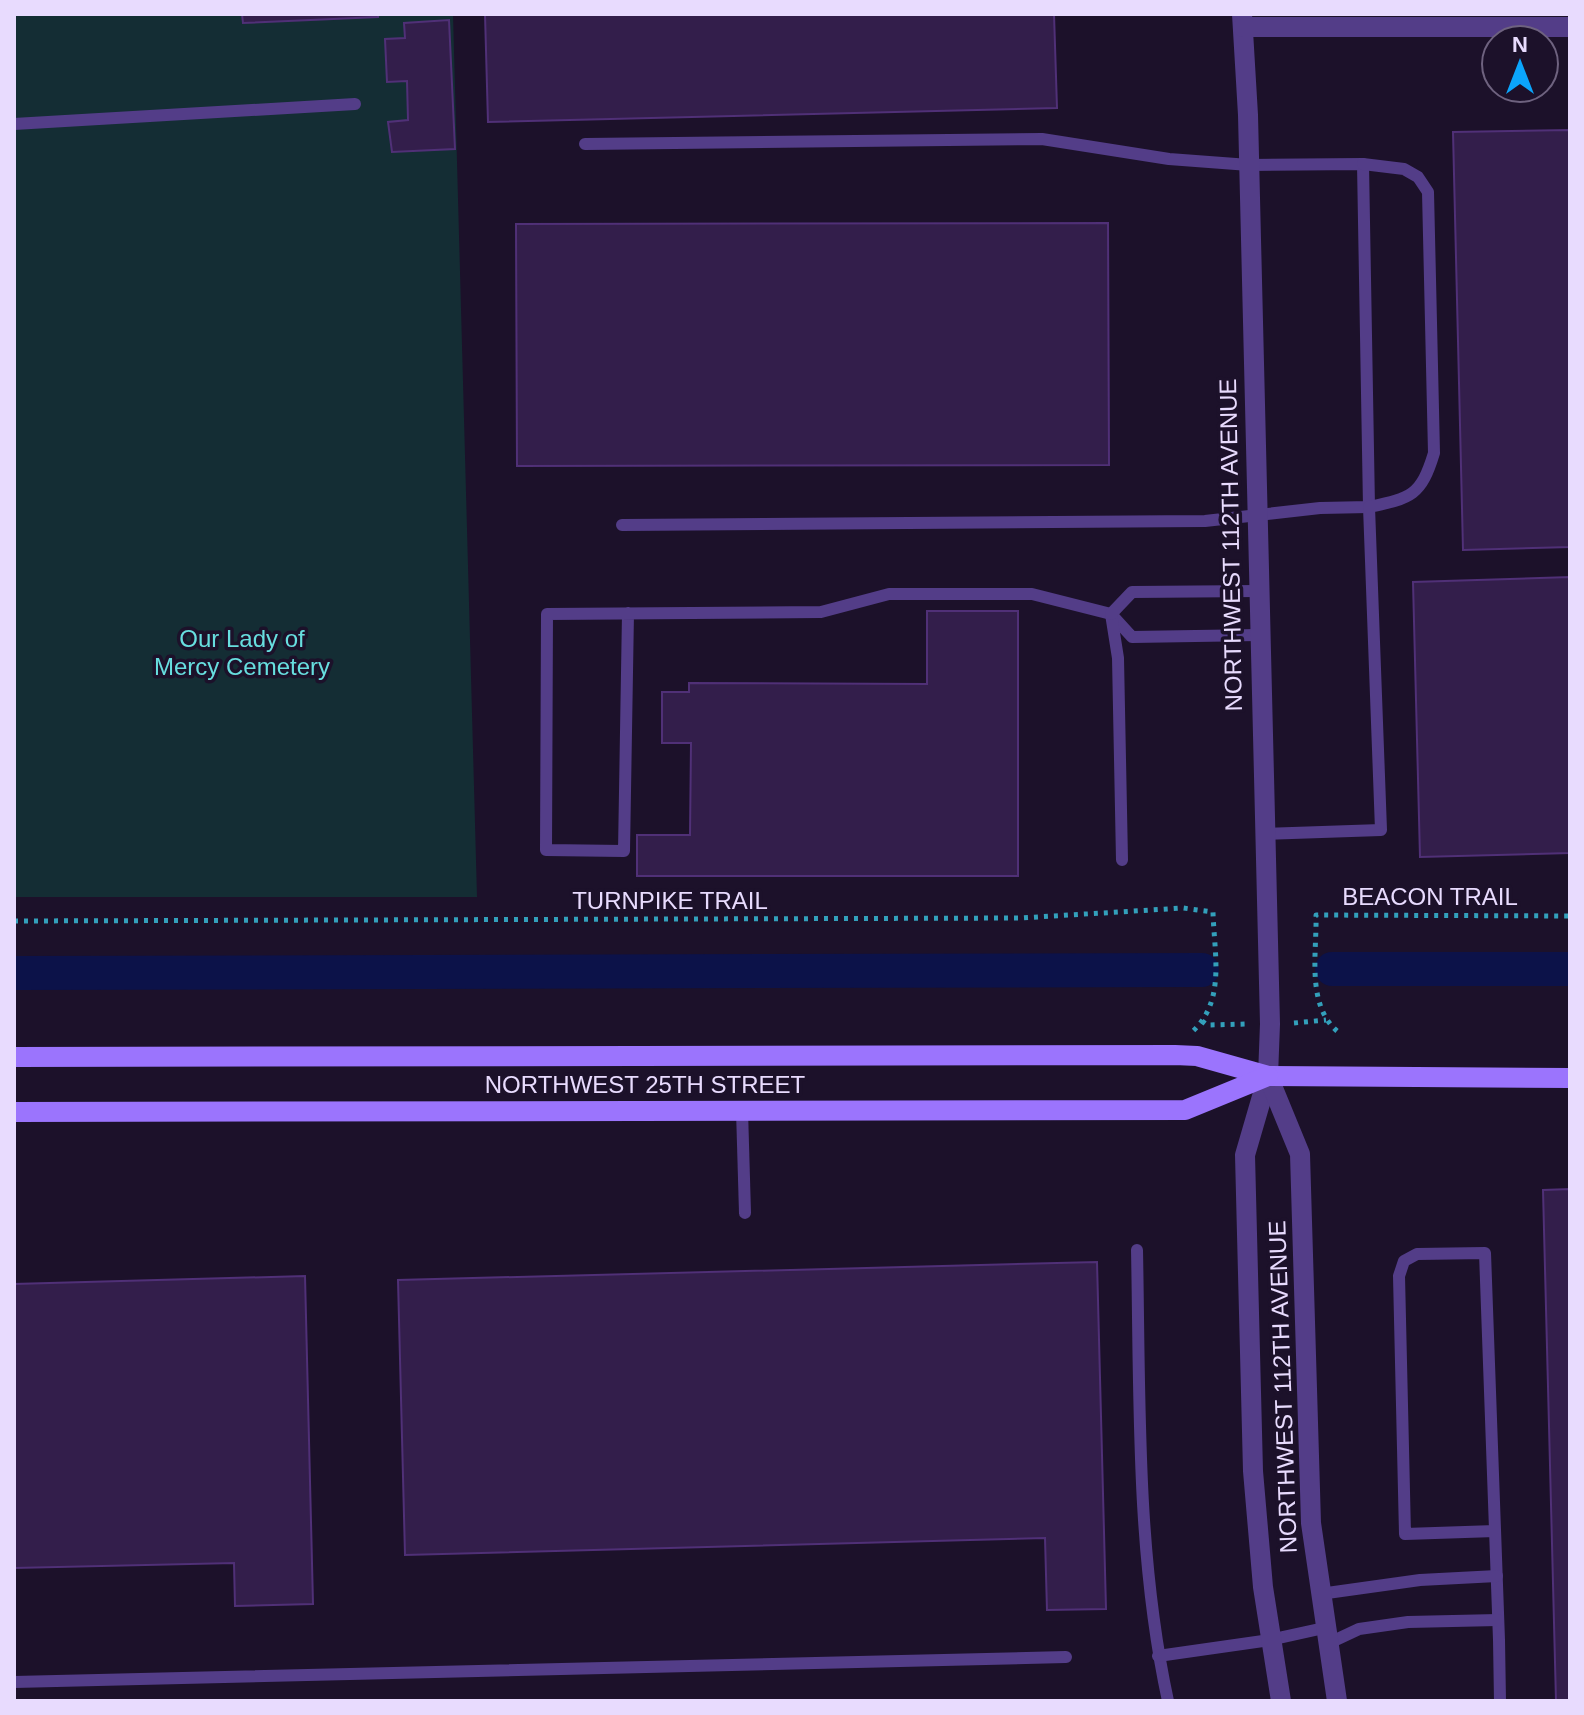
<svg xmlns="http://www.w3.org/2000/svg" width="1584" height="1715" font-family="Arial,sans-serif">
	<rect width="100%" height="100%" fill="#1c112a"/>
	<!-- green -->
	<path fill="#142d34" d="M14,14H453L477,897H14Z"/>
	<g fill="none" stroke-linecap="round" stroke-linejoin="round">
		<!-- canal -->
		<g stroke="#0c1249" stroke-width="34">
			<path d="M1332,969H1570"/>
			<path d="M14,973L1202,970"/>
		</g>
	</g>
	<!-- building -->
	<g fill="#331e4b" stroke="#503077" stroke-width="2">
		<path d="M242,14H378V17L243,23Z"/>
		<path d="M485,14H1054L1057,108L488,122Z"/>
		<path d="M449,20L455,149L392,152L388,122L408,120L407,81L387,82L385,39L405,38L404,23Z"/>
		<path d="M1570,130V547L1463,550L1453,132Z"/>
		<path d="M1108,223L1109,465L517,466L516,224Z"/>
		<path d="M1570,577V853L1420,857L1413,582Z"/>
		<path d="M927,611H1018V876H637V835H690L691,743H662V692H689V683L927,684Z"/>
		<path d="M1570,1189V1701H1556L1543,1190Z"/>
		<path d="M1097,1262L1106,1609L1047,1610L1045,1538L405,1555L398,1280Z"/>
		<path d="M305,1276L313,1604L235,1606L234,1563L14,1568V1284Z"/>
	</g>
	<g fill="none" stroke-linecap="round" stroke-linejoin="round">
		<!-- path -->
		<g stroke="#33a0bb" stroke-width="5" stroke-dasharray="4 6" stroke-linecap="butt">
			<path d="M14,921L1021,918L1183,908L1213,912C1214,953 1226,1000 1193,1031"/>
			<path d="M1202,1021L1207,1025L1248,1024"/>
			<path d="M1294,1023L1326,1020"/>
			<path d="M1337,1031C1306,1004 1317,952 1316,915L1570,916"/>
		</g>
		<!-- service -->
		<g stroke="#533d88" stroke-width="12">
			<path d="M14,124L355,104"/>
			<path d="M585,144L1042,139L1169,159L1249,165L1363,164L1369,507L1320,508L1205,521L622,525"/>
			<path d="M628,613L624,851L546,850L547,614L821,612L889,594H1032L1111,614L1132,637L1259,635"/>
			<path d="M1111,614L1118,658L1122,860"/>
			<path d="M1111,614L1132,592L1258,591"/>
			<path d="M1265,834L1381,830L1369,507C1411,498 1421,496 1434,453L1428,192L1418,177L1404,169L1363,164"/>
			<path d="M742,1110L745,1213"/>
			<path d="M1137,1250C1140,1401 1136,1553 1168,1701"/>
			<path d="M1495,1531L1405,1534L1399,1276L1404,1261L1417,1254L1485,1253L1499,1640L1500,1701"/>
			<path d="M1320,1594L1420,1580L1497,1576"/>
			<path d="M1327,1644L1359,1629L1408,1622L1498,1620"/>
			<path d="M1158,1656L1270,1640L1324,1628"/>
			<path d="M14,1682L1066,1657"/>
		</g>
		<!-- tertiary -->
		<g stroke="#533d88" stroke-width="20">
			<path d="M1242,14L1248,115L1270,1024L1268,1076L1245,1155L1253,1471L1263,1587L1281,1701"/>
			<path d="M1243,27H1570"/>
			<path d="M1268,1076L1300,1154L1311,1523L1337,1701"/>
		</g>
		<!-- secondary -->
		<g stroke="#9b74fd" stroke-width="20">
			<path d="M14,1057L1175,1055L1197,1056L1268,1076L1570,1078"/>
			<path d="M14,1112L1185,1110L1268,1076"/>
		</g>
	</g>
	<g text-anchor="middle" stroke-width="7" stroke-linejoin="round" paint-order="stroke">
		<!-- street labels -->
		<g font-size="24" fill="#e8dbfe" stroke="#1c112a">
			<text transform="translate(1231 545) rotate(-91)" y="8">NORTHWEST 112TH AVENUE</text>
			<text x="1430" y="905">BEACON TRAIL</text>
			<text x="670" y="909">TURNPIKE TRAIL</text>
			<text x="645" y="1093">NORTHWEST 25TH STREET</text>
			<text transform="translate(1283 1387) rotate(-92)" y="8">NORTHWEST 112TH AVENUE</text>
		</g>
		<!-- park labels -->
		<g font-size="24" fill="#67dedf" stroke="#1c112a">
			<text x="242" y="647">Our Lady of<tspan x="242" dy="28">Mercy Cemetery</tspan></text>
		</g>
	</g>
	<!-- border -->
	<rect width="1584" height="1715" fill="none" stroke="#e8dbfe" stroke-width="32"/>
	<!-- north arrow -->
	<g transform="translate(1520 64)"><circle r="38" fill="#1c112a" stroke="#6e627f" stroke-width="2"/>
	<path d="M0-6L14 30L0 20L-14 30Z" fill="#0ba5fb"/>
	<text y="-12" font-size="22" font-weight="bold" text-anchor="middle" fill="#e8dbfe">N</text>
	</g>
</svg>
